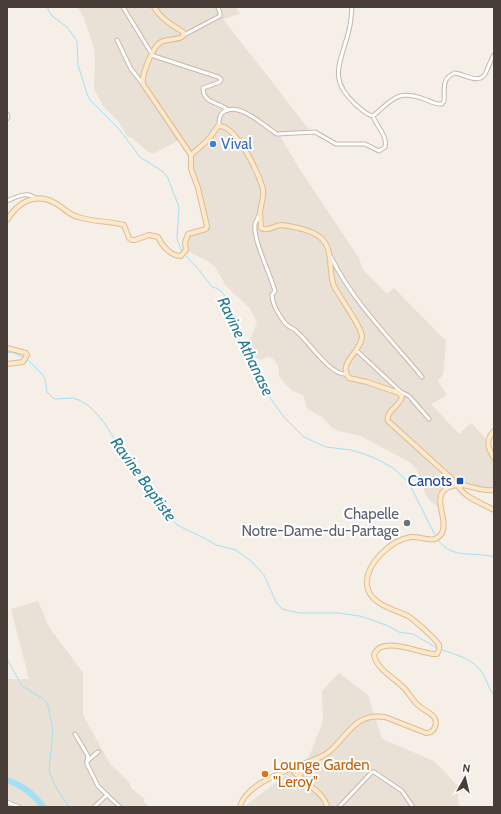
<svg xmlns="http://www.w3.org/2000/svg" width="501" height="814" font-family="Cabin,sans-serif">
	<rect width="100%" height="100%" fill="#f5efe8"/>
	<!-- residential -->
	<g fill="#e9e0d6">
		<path d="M78,7H236L240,14L223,19L311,132L279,134L300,170L359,258L363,270L387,294L394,288L446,341L443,374L438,381L447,395L431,404L459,434L471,423L488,441L494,458V490L458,484L442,493L441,508L437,506L430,501L425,493L420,477L416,469L411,463L361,436L339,431L331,427L322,417L309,410L306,407V403L303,395L291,390L281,379L279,376V369L276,362L272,358L267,357L260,360L256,358L251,349L249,341L257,323L250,308L226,286L216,268L207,261L186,250L185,242L188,234L203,230L207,226L191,169V155L179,140L155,153L148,152L132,138L127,136L118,121L103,106L94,89L95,61L94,48L84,18Z"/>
		<path d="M38,601L49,627L83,673V715L110,764L129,782L132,789L145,799L143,802L150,807H7V679H29L11,609Z"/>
		<path d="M339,673L368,695L382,739L434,761L457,785L459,807H244L309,757L323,721L322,691Z"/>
	</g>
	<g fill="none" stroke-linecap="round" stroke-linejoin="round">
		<!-- stream -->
		<g stroke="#a3e0f3" stroke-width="1">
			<path d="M47,7L51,15L67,27L77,41L78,65L87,94L90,100L119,129L140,157L162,171L167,176L179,207L177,239L182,252"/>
			<path d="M186,256L200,271L211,286L220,290L224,295L227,300L228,315L262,387L284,417L304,437L319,444L326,447L351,450L364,454L377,459L393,468L402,476L410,485L436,537"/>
			<path d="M7,353L12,352L24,358"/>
			<path d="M27,359L42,374L45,379L47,392L53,398L56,399L73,398L79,400L89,406L98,415L105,424L122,451L142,475L161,505L177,525L204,538L216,545L236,550L253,563L264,575L276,602L282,609L299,613H338L360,616L386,625L399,632L413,634L437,648"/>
			<path d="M438,540C452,560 474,551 494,557"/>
			<path d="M440,649C455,655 474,658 483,674C487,681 489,689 494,696"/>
			<path d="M7,659L22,686L43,699L48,705L53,731L49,771L54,784L69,807"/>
		</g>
		<!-- river -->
		<path stroke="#a3e0f3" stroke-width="6" d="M7,780C23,786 33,793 43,807"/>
		<defs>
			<g id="street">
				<path d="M123,7L150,51L152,53"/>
				<path d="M352,7C351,16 351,25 348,34C340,64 328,79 355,104C360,108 366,115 373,116"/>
				<path d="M184,35L220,16V13L218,7"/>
				<path d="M117,40L131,69L143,84"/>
				<path d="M151,55L218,77L221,79L220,82L203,88C203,104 220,102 228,110"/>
				<path d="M7,114L8,116L7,119"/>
				<path d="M219,126C219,119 219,113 227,110C243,105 264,126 277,134L315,132L336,144H365L379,151L385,147C388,136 376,126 373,116C392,100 397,89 424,99C430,101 436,105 442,104L444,101C445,89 441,78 455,73C464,74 481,86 486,72C489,66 490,61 494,55"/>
				<path d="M7,201C16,197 27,191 35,198"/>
				<path d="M259,215C258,218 256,221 255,224C253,240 269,271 274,288L275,291L272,295C272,305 279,315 285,323C288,327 292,328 295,330C308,340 330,376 346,374"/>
				<path d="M331,257C353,302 390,338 422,377"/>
				<path d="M356,350L401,392L409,396L429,419"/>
				<path d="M75,734L88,756L87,761"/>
				<path d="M98,752L87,761V764L98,786L107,795"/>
				<path d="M7,802L19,807"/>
				<path d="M94,807L107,795L120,807"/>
				<path d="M339,807L372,772H374L402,791L413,807"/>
			</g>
			<g id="secondary">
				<path d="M154,7C161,19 172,25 183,32L184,35C180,41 167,38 161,42C153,46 141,75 143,84L191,155"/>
				<path d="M191,155L208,140L218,126C236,124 260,175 263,190C264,197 261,205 260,212C260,217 261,223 261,228C269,232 274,225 282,225C295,227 313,230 322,239C334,251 328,272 334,286C340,298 362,327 362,337C361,352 337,363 349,378L367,382L399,393L402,397C399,407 386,410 388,421L451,478L456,485"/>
				<path d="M7,220C18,202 35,192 55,203C65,208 67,214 78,217C93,222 109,221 124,225L129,238L132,240H135L149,235L158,237C162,246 171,256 181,256L186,250L185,242L188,234L206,229L207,226L198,188L191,169V155"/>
				<path d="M7,348L26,353L27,355L23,362L7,364"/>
				<path d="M494,431C485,440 488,448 494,458"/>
				<path d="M458,484C460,496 484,504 494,510"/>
				<path d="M299,765C309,762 322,758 330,751C349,734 355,713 385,717L426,733C435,733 438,723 434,717C430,712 423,710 419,706C413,701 410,695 405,689C396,679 377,670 374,655C381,635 419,653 434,654H437C439,651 440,649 439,645C437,640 413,619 408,616C393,609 369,604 367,585C365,564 391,540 411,537C419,536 427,541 435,539C438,538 440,536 442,533C449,519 431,498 447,488C463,479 478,493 494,490"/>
				<circle cx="298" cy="770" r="4.5"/>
				<path d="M297,774C306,784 325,794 327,807"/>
				<path d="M240,807C244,787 278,774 294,767"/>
			</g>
		</defs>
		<!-- street casing -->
		<use href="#street" stroke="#c4b8ad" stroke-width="5"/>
		<!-- secondary casing -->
		<use href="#secondary" stroke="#d9bd99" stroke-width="6"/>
		<!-- street -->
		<use href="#street" stroke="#fff" stroke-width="3"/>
		<!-- secondary -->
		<use href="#secondary" stroke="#ffe8c8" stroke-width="4"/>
	</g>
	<!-- markers -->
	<circle fill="#3f7fe0" stroke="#fff" stroke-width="1.5" cx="213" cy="144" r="4"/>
	<rect fill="#1a4fb4" stroke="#fff" stroke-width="1.5" x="456" y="477" width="8" height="8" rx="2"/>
	<circle fill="#6b7280" stroke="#fff" stroke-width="1.5" cx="407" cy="523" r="4"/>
	<circle fill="#e8710a" stroke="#fff" stroke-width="1.5" cx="265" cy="774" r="4"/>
	<g text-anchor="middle" stroke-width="4" stroke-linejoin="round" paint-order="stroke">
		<!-- shop labels -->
		<g font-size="15" fill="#366cbe" stroke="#fff" text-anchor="start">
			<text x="221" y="149">Vival</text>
		</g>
		<!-- transit labels -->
		<g font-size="15" fill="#164399" stroke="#fff" text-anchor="end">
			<text x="452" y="486">Canots</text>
		</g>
		<!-- worship labels -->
		<g font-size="15" fill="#5b616d" stroke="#fff" text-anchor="end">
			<text x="399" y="519">Chapelle<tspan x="399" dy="17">Notre-Dame-du-Partage</tspan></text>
		</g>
		<!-- food labels -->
		<g font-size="15" fill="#c56008" stroke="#fff" text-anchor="start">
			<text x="273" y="770">Lounge Garden<tspan x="273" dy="17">"Leroy"</tspan></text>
		</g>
		<!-- water labels -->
		<g font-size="16" font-style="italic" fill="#267b97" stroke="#fff">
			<text transform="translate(246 346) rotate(64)" y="6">Ravine Athanase</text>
			<text transform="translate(144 479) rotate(54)" y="6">Ravine Baptiste</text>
		</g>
	</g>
	<!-- border -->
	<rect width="501" height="814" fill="none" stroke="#493e37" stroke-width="16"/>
	<!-- north arrow -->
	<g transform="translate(465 778) rotate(8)" stroke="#ffffff" stroke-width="3" paint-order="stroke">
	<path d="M0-3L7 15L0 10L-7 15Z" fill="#493e37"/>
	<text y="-6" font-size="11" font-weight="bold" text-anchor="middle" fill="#493e37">N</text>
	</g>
</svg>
